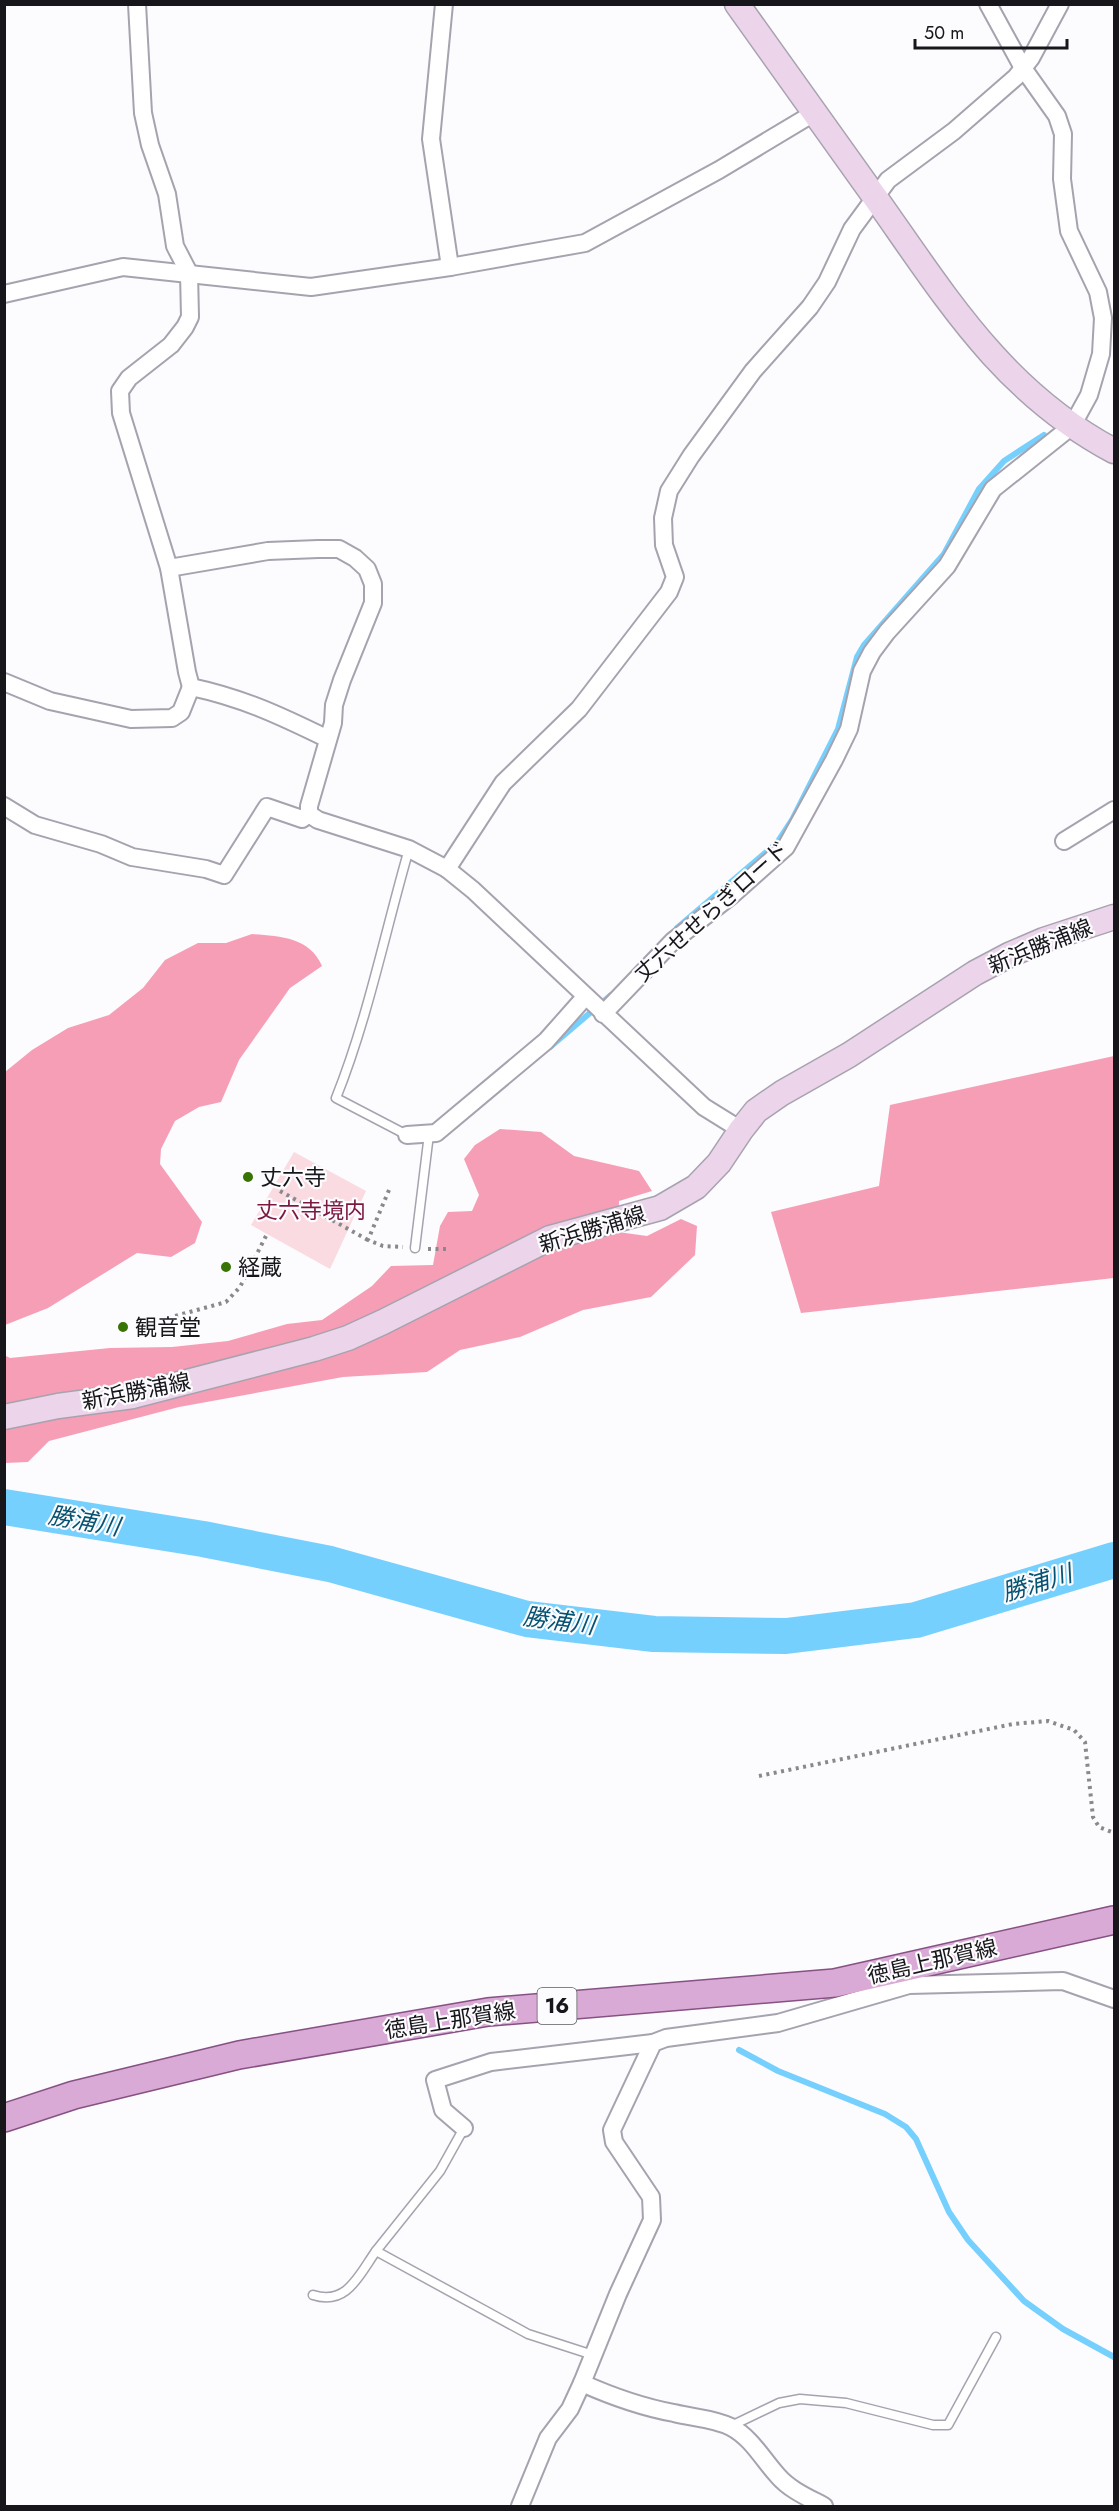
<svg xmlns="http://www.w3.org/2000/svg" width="1119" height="2511" font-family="Jost,'Noto Sans JP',sans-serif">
	<rect width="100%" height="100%" fill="#fcfbfe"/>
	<!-- green -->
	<path fill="#fbdbe2" d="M294,1152L366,1191L330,1269L251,1225Z"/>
	<!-- forest -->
	<g fill="#f69eb5">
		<path d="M252,934C279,936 310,937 322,966L290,988L239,1060L221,1102L199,1107L175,1121L161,1149L160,1164L202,1222L195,1243L171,1257L137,1253L48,1308L5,1325V1072L32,1050L68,1028L109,1015L143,988L165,960L198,943H226Z"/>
		<path d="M1114,1056V1278L801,1313L771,1212L879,1186L890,1105Z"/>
		<path d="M500,1129L541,1132L574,1156L639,1171L652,1191L619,1201L618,1232L647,1236L681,1219L697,1226L695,1255L651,1297L583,1310L520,1337L460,1350L427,1372L343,1377L179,1407L49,1441L28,1462L5,1463L4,1355L10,1358L110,1348L172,1347L228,1341L287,1324L322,1320L372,1286L391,1266L433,1265L440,1226L448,1212L472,1211L479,1195L464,1159L475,1145Z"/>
	</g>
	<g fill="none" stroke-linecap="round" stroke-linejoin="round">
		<!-- stream -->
		<g stroke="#76d0fe" stroke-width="6">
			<path d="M677,928L777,843L792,820L838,729L857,657L864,645L944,554L979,489L1004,461L1044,435"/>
			<path d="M550,1047L611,995"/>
			<path d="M739,2050L778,2071L885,2114L906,2127L916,2139L949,2212L968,2240L1024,2301L1063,2329L1114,2357"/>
		</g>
		<!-- river -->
		<path stroke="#76d0fe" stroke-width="36" d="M4,1507L203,1539L330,1564L527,1619L654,1634L786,1636L916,1620L1114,1560"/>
		<defs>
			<g id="lane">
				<path d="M407,1135L336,1098C368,1018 385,932 409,849"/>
				<path d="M415,1248L429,1134"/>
				<path d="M376,2251L440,2171L464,2128"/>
				<path d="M313,2295C347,2306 359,2275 376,2251L528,2334L593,2355"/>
				<path d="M731,2426L779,2403L800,2399L846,2403L933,2425H948L996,2337"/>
			</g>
			<g id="street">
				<path d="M137,4L143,113L150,145L167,194L175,246L189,273L190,317L185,327L171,345L129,378L120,391L121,413L169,568L187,672L191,687C243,698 281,716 328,739"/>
				<path d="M444,4L431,139L450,267"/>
				<path d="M4,294L123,267L311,287L450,267L585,243L719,170L814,113"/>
				<path d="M169,568L268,551L318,549H339L355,558L367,569L373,584V603L342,680L334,705L333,723L309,806V814L318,820L409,849L447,869L473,890L704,1107L741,1130"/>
				<path d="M4,682L50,701L131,719L172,718L181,712L191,687"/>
				<path d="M4,806L35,825L101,844L132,857L206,869L224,875L267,807L302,819L309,814"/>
				<path d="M1064,841L1114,810"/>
				<path d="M447,869L503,783L579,709L669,592L675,577L664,545L663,518L669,491L691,456L753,371L810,307L827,282L852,229L888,180L954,131L1016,77L1031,58L1060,4"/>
				<path d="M603,1014L673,941L732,895L786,847L834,760L849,729L862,671L872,652L887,632L947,566L993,489L1072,426L1089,395L1101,354L1103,318L1098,292L1069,231L1062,179L1063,134L1057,116L1023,68L988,4"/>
				<path d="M407,1135L436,1133L546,1041L585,997"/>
				<path d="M464,2128L443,2110L435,2080L491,2062L653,2043"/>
				<path d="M582,2383C611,2396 642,2407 674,2413C693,2418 713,2418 731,2427C752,2438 763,2460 778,2476C790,2490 809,2498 824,2506"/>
				<path d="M520,2506L548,2438L570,2409L582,2383L618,2294L652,2220L651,2197L614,2142L612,2130L653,2043L666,2038L778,2023L909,1985L1063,1981L1114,1999"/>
			</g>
			<g id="secondary">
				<path d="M737,4C784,70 831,135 877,200C947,299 1003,392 1114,451"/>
				<path d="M4,1417L58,1406L133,1396L314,1349L348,1338L383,1322L550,1238L660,1208L696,1187L719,1163L741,1130L756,1111L782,1093L849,1055L975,973L1009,955L1044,940L1114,917"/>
			</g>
			<path id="primary" d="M4,2118L74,2095L239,2055L488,2012L835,1983L1114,1920"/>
		</defs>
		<!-- lane casing -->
		<use href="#lane" stroke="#a6a3af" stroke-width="11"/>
		<!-- street casing -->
		<use href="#street" stroke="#a6a3af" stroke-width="20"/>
		<!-- secondary casing -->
		<use href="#secondary" stroke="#a6a3af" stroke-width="27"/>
		<!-- primary casing -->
		<use href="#primary" stroke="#865183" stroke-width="30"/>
		<!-- path -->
		<g stroke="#89888c" stroke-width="4" stroke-dasharray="3 4.5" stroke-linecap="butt">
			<path d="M389,1190L368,1240L383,1246L403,1247"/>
			<path d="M280,1191L368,1240"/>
			<path d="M428,1249H448"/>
			<path d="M139,1326L226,1302L240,1287L267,1234"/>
			<path d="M759,1776L1013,1724L1048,1721L1074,1730L1085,1742L1093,1817L1099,1827L1114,1833"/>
		</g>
		<!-- lane -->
		<use href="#lane" stroke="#fff" stroke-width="8"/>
		<!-- street -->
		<use href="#street" stroke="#fff" stroke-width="16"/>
		<!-- secondary -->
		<use href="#secondary" stroke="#ecd4eb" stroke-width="24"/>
		<!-- primary -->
		<use href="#primary" stroke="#daaad6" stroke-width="27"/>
	</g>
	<!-- markers -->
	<g fill="#387305" stroke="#fcfbfe" stroke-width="2">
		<circle cx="248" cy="1177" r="6"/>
		<circle cx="226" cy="1267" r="6"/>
		<circle cx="123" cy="1327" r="6"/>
	</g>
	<g text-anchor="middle" stroke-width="4.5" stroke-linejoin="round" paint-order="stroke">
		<!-- shield labels -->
		<rect fill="#fcfbfe" stroke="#5c5b5e" stroke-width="1.5" x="537.5" y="1988" width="39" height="36" rx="4.5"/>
		<g font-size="21" font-weight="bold" fill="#17161a">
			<text x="557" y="2013">16</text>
		</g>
		<!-- street labels -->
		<g font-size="22" fill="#17161a" stroke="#fcfbfe">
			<text transform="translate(711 911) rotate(-42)" y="8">丈六せせらぎロード</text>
			<text transform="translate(1040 946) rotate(-22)" y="8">新浜勝浦線</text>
			<text transform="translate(592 1229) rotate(-17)" y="8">新浜勝浦線</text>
			<text transform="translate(136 1391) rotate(-11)" y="8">新浜勝浦線</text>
			<text transform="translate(932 1961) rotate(-13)" y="8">徳島上那賀線</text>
			<text transform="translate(450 2020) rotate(-9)" y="8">徳島上那賀線</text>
		</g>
		<!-- poi labels -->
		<g font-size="22" fill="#17161a" stroke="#fcfbfe" text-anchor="start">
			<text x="260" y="1185">丈六寺</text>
			<text x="238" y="1275">経蔵</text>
			<text x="135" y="1335">観音堂</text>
		</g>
		<!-- park labels -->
		<g font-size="22" fill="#7c1740" stroke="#fcfbfe">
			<text x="311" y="1218">丈六寺境内</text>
		</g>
		<!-- water labels -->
		<g font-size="24" font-style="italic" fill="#065371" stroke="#fcfbfe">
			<text transform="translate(84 1521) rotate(10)" y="8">勝浦川</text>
			<text transform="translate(1037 1583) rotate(-17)" y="8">勝浦川</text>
			<text transform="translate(559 1621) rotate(8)" y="8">勝浦川</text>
		</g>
	</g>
	<!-- border -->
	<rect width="1119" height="2511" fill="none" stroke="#17161a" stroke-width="12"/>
	<!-- scale -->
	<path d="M915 39v9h152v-9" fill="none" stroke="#17161a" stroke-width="3"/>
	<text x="924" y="39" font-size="18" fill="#17161a" stroke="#fcfbfe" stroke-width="4.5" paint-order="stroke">50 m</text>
</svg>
